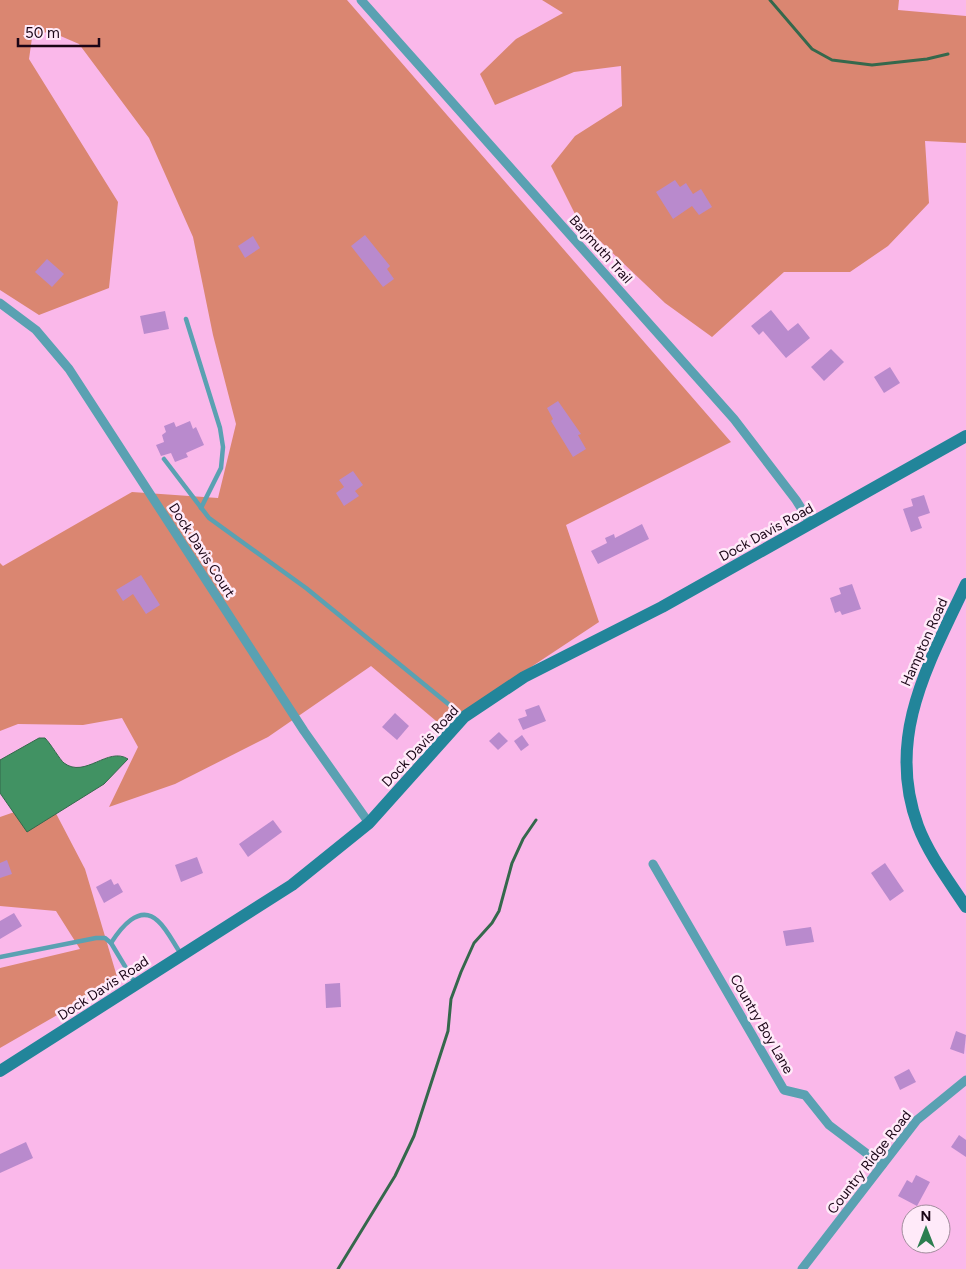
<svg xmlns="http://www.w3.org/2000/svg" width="966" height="1269" font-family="Figtree,sans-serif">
	<rect width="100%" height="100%" fill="#fab8ea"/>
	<!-- forest -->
	<g fill="#da8671">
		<path d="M0,0H347L731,442L566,525L599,622L442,726L371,666L268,737L175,784L109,807L138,747L122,718L83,725L18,724L0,731V563L3,566L132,492L218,498L236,424L213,335L193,237L149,138L79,44L49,31L32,38L29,59L118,202L109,288L39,315L0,290Z"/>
		<path d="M542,0H899L898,10L966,16V143L925,141L929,203L888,246L850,272H784L712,337L665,303L578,220L551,166L575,136L622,106L621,66L574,72L495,105L480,74L516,39L563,13Z"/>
		<path d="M49,800L85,869L118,980L0,1048V968L80,949L56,911L0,906V817Z"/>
	</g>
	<!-- water -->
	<path fill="#419263" stroke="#35684c" d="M39,738H45C51,744 60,760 64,763C85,779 108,746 128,759L104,784L27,832L0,793V760Z"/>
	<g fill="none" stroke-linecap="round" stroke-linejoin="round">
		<!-- stream -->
		<g stroke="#35684c" stroke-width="3">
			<path d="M770,0L812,49L832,60L872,65L927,59L948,54"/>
			<path d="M338,1269L395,1176L414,1136L448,1031L451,999L461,972L474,943L492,923L499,911L512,863L523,839L536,820"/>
		</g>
	</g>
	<!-- building -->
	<g fill="#b98acd">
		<path d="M675,180L680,187L686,183L693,194L701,189L712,207L699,215L692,206L673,219L656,192Z"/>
		<path d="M365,235L390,266L387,269L394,279L383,287L351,246Z"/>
		<path d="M253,236L260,248L245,258L238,246Z"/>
		<path d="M47,259L64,274L52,287L35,272Z"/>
		<path d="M771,310L788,331L798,323L810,338L786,358L763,331L759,335L751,326Z"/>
		<path d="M165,311L169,329L144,334L140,316Z"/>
		<path d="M831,349L844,362L824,381L811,367Z"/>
		<path d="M890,367L900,383L884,393L874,377Z"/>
		<path d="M558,401L581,434L578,435L586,449L573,457L551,421L553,419L547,408Z"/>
		<path d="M190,421L193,429L196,427L204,445L186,453L188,457L175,462L171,453L161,456L156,445L164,442L162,435L166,432L164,426L174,422L176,427Z"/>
		<path d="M353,471L363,485L355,491L359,496L344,506L336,493L344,487L339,480Z"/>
		<path d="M924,495L930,513L918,517L922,528L911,532L903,509L913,506L911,499Z"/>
		<path d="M642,524L649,539L598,564L591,551L607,543L605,538L614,534L615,538Z"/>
		<path d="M141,575L160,605L146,614L133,594L123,601L116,590Z"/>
		<path d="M852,584L861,609L842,615L840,611L835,613L830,598L841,594L839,588Z"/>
		<path d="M539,705L546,721L523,730L518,719L527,716L525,710Z"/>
		<path d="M395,713L409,726L397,740L382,727Z"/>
		<path d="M499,732L508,741L498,750L489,741Z"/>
		<path d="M522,735L529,745L521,751L514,741Z"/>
		<path d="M273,820L282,832L248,857L239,844Z"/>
		<path d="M197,857L203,873L181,882L175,865Z"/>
		<path d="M7,860L12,874L0,878V863Z"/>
		<path d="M885,863L904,891L890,901L871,873Z"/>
		<path d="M111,879L114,885L118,883L123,892L104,903L96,887Z"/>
		<path d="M14,913L22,926L0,939V921Z"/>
		<path d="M811,927L814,942L786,946L783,931Z"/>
		<path d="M340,983L341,1007L326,1008L325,984Z"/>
		<path d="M956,1031L966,1035L964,1054L950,1049Z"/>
		<path d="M909,1069L916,1082L900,1090L894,1077Z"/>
		<path d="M959,1135L966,1140V1157L951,1147Z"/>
		<path d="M26,1142L33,1158L0,1173V1154Z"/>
		<path d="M916,1175L930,1182L917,1206L898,1196L907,1180L912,1183Z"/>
	</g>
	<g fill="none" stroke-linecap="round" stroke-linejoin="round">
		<!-- lane -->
		<g stroke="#5aa1b2" stroke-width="4.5">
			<path d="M186,319L220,428L223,447L221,468L201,508"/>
			<path d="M164,459L209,518L306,588L463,716"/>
			<path d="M111,943C120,929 139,903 158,921C167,929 174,944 181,954"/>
			<path d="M0,957L96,938H105L111,943L135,983"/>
		</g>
		<!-- street -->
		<g stroke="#5aa1b2" stroke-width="9">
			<path d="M361,0L734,419L796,500L811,524"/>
			<path d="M0,303L36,330L69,369L304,731L369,823"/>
			<path d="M653,864L784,1090L805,1095L829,1125L882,1165"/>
			<path d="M802,1269L917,1120L966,1080"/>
		</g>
		<!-- secondary -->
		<g stroke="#22859a" stroke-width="12">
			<path d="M966,584C929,663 885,737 918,826C929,855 949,881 966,907"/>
			<path d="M0,1071L292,885L369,823L464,717L524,677L662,607L966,436"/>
		</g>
	</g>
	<g text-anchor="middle" stroke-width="5" stroke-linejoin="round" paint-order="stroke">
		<!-- street labels -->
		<g font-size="14" fill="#1a0516" stroke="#ffeaf9">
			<text transform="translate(601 249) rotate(48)" y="5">Barjmuth Trail</text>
			<text transform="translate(766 532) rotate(-29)" y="5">Dock Davis Road</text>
			<text transform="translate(202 550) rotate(57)" y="5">Dock Davis Court</text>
			<text transform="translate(924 642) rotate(-66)" y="5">Hampton Road</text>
			<text transform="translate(420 746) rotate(-47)" y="5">Dock Davis Road</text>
			<text transform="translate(103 988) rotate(-33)" y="5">Dock Davis Road</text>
			<text transform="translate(762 1024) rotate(60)" y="5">Country Boy Lane</text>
			<text transform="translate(869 1162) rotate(-52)" y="5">Country Ridge Road</text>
		</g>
	</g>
	<!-- north arrow -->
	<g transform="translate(926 1229)"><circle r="24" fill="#ffeaf9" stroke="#a38e9e"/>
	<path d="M0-4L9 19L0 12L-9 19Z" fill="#2c7e50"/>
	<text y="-8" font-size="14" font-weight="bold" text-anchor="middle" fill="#1a0516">N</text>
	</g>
	<!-- scale -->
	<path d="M18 38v8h81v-8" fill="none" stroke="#1a0516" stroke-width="2.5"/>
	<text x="25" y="38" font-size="15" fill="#1a0516" stroke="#ffeaf9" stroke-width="4" paint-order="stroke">50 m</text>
</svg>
